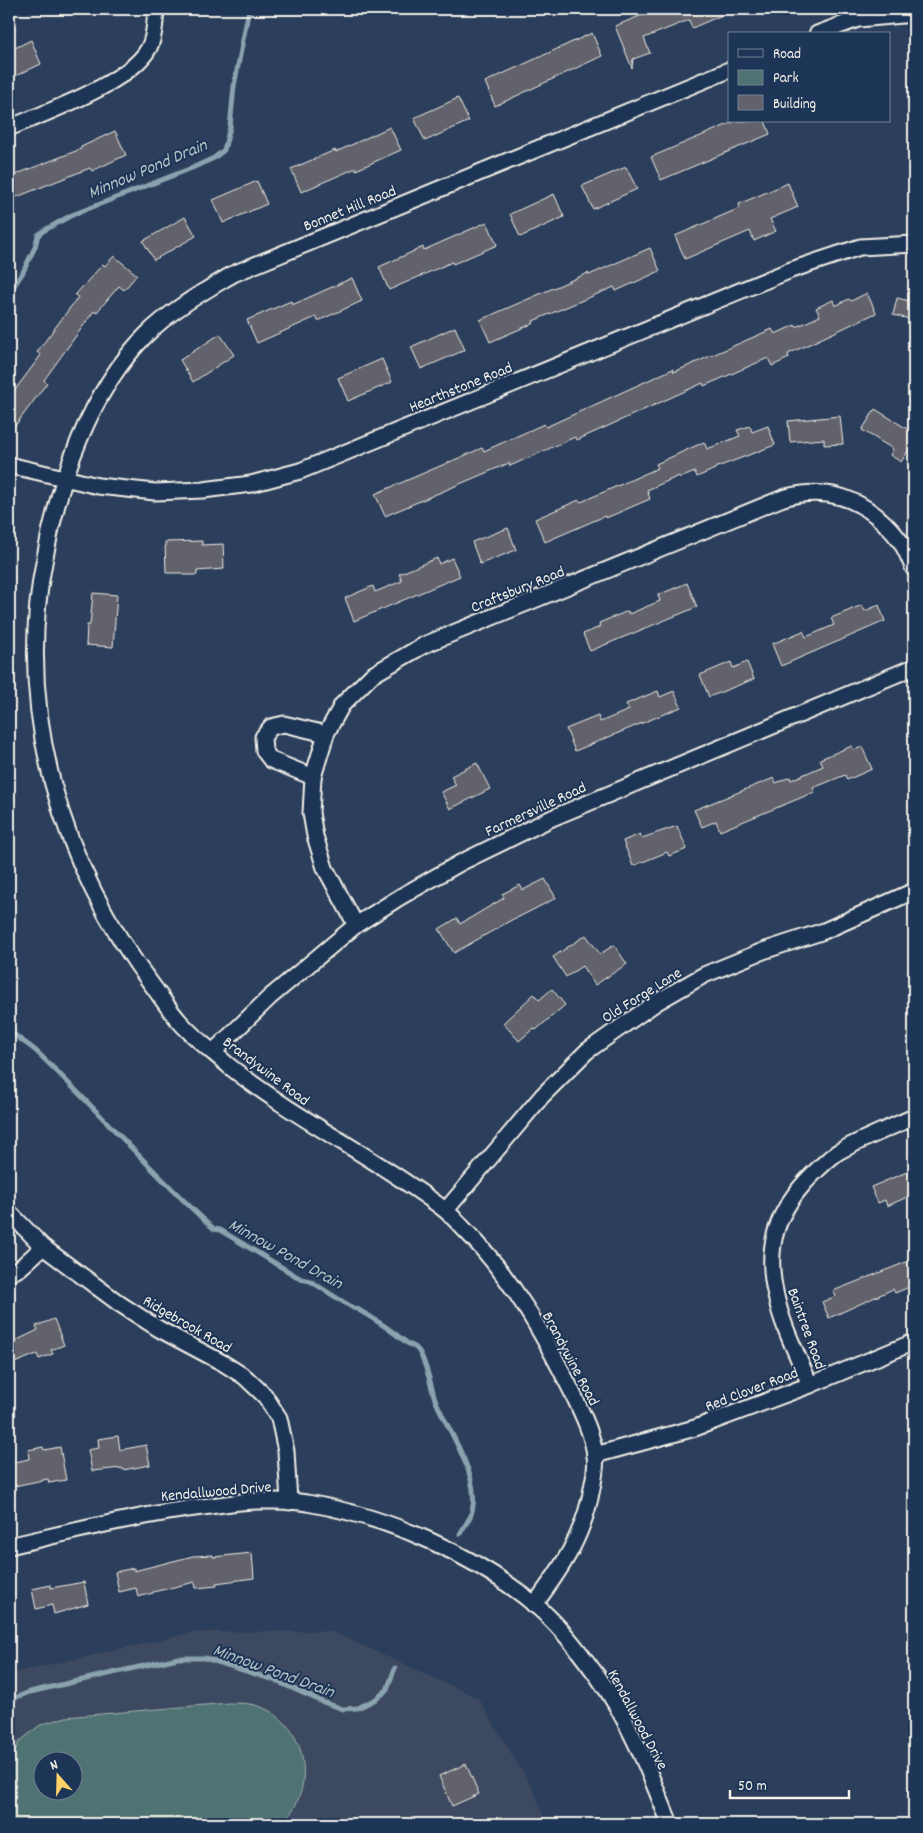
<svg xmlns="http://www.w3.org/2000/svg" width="923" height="1833" font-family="Dekko,sans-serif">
	<rect width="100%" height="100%" fill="#2b3e5b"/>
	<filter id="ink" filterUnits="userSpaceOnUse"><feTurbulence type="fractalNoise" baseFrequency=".02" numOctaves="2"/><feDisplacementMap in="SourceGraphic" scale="10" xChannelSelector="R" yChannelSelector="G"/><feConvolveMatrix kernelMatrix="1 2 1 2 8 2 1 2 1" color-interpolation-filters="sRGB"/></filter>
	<g filter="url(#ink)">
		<!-- built -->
		<path fill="#3c4960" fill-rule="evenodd" d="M331,1631L478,1698L534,1791L547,1824H9V1674L195,1632ZM42,1760H72V1790H42Z"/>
		<!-- green -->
		<path fill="#507273" stroke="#a2b2ae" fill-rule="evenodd" d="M228,1703C237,1703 247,1703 255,1705C308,1720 319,1790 281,1824H15L9,1815V1763L19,1742L40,1725L66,1717ZM42,1760H72V1790H42Z"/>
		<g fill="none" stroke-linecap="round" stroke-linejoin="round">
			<!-- stream -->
			<g stroke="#8aa3ae" stroke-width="5">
				<path d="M9,293L23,272L35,247L38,235L43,231L72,215L192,168L214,158L224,150L230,127L234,86L249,9"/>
				<path d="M9,1030C17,1038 28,1044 36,1051C97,1109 152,1173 214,1229L220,1230L301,1279L310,1281L353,1308L357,1309C375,1319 391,1330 407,1343C410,1345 415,1346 417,1349C425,1357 431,1387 435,1399C448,1432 485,1481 470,1517C467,1523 463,1528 460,1534"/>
				<path d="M9,1700L30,1692L178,1658H205L274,1680L323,1702L343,1709L358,1708L376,1699L387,1690L395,1668"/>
			</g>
		</g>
		<!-- building -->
		<g fill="#62626c" stroke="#f4f1e8">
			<path d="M657,9H736L692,28L689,20L644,38L650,53L633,59L632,68L615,26Z"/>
			<path d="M592,33L602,56L495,106L485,82Z"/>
			<path d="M31,40L41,64L9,79V51Z"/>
			<path d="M458,98L469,121L425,141L414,118Z"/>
			<path d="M736,121H765L770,134L661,180L651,157Z"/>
			<path d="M390,127L401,150L356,170V168L301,192L291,169L335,150L336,152Z"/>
			<path d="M115,131L126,155L92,171L90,168L9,200V177L81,149V147Z"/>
			<path d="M626,167L637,189L593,209L582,186Z"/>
			<path d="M257,181L267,204L223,223L213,200Z"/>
			<path d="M788,183L798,207L770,219L776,231L754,241L750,231L685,259L675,236L740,208L739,204Z"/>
			<path d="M554,194L564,217L520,237L510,214Z"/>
			<path d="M185,217L196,236L154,260L143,241Z"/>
			<path d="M487,222L497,245L453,264L452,262L389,290L379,267L423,247L424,250Z"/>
			<path d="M650,248L660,271L616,291L614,287L533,321L534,323L490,342L480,320L588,273L589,275Z"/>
			<path d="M114,256L137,275L124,290L119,286L96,313L94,311L44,380L47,383L9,434V398L41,355L37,352L78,297L75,295L103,264L105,266Z"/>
			<path d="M352,278L362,301L318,321L316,317L257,343L247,320L291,301L292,305Z"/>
			<path d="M867,293L876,313L788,354L789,358L772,366L768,358L704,386L703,383L577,440L575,437L510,466L509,463L385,516L375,494L482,448L484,451L544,424L546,427L673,369L674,372L772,329L775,334L795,325L796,327L820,316L816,308L833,300L835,306L849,299L851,301Z"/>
			<path d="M897,298L914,302V320L893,315Z"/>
			<path d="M455,327L465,350L421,369L411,347Z"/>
			<path d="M220,334L234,355L193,382L180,360Z"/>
			<path d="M382,359L392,382L348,401L338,378Z"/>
			<path d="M875,409L914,433V441L901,462L890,455L893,449L862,430Z"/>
			<path d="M840,416L843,444L824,445V439L790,442L788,421Z"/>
			<path d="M750,426L752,432L768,426L775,445L715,468V469L697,477L695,472L680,478L679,476L647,490L650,499L606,518L605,516L545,542L535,519L579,500L581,502L658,468L656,464L704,442L707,449L740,436L737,430Z"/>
			<path d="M508,528L516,550L480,564L472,542Z"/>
			<path d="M202,541V545L223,544L224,569L197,571V575H183V573H166L165,542Z"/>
			<path d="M437,558L439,564L452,558L460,576L354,621L345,598L373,586L375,592L402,581L399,574Z"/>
			<path d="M687,583L697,607L590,651L583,634L600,627L599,623L628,611L629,614L660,601L658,595Z"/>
			<path d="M93,593L117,595L113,647L86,645L87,625H90Z"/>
			<path d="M862,605L865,611L879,605L885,621L781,666L772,644L803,631L806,637L834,625L831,618Z"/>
			<path d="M731,662L733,668L747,662L754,679L709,697L700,675Z"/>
			<path d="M658,691L660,697L674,691L681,707L575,751L566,729L598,716L600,722L629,710L626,704Z"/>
			<path d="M852,746L854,750L862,747L872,769L847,780L845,775L813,788L815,792L720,831L716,821L702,827L694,810L774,778L776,783L790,777L791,780L823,766L820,759Z"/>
			<path d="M477,763L490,789L450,809L441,792L456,785L451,776Z"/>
			<path d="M677,826L687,849L669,856L667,852L633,866L623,841L640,834L642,838Z"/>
			<path d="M545,879L556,898L515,919V918L454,953L439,929L457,918L460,924L504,898L502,894L520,885L523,890Z"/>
			<path d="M586,935L600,954L614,945L627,964L595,985L582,966L566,977L553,957Z"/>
			<path d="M552,989L565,1005L536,1030L534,1028L519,1041L503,1023L534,994L539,1000Z"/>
			<path d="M914,1169V1194L887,1206L885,1200L878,1203L871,1187Z"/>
			<path d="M914,1259V1285L895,1293L893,1289L829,1318L822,1302L836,1296L833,1291Z"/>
			<path d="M54,1319L64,1345L51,1350L53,1354L39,1359L37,1354L12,1364L9,1355V1344L38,1330L36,1326Z"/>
			<path d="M118,1436L120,1450L146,1445L150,1465L123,1470L122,1468L92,1471L88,1450L99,1448L98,1439Z"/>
			<path d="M43,1447L44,1450L60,1447L66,1480L49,1483L48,1479L14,1486L10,1463L29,1459L28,1450Z"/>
			<path d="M252,1553L254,1578L216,1583L217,1586L196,1588L195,1582L153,1592V1593L138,1597L136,1588L119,1592L115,1572L134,1568V1571L193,1556L213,1555V1557Z"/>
			<path d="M84,1582L88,1604L54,1614L52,1605L36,1609L32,1589L51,1585V1588Z"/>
			<path d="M466,1764L479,1794L452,1806L439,1776Z"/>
		</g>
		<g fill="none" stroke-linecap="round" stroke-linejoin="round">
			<defs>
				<g id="minor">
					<path d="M817,34L858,19L914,14"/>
					<path d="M9,128C44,113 139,80 151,43C155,32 155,20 156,9"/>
					<path d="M9,465L98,486L155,492L203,490L251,484L300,471L791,270L860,247L914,244"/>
					<path d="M313,777L271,760L264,751L263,737L271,727L284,724L326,734"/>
					<path d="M356,925L325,868L315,836L311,813L313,777L326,734L342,705L372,675L424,645L783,498C832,484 871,502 901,542C906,550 910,560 914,569"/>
					<path d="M213,1052L270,997L356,925L400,897L460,863L552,818L914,667"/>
					<path d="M446,1210L542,1096L587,1051L621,1027L657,1002L704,975L763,951L824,931L914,891"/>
					<path d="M9,1212L43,1247L120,1304L159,1329L223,1363L245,1377L265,1396L279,1418L286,1451L289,1502"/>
					<path d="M9,1274L20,1268L43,1247"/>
					<path d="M810,1385C798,1356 782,1326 776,1296C764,1246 777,1210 812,1175C820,1167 829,1158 838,1152C862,1139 889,1128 914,1117"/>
					<path d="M595,1455L695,1428L810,1385L914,1342"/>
					<path d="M9,1546C75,1531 142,1514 210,1506C226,1504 242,1501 258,1501C274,1501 292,1500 307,1503C389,1517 477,1555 540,1609C562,1628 581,1654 598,1677C629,1719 651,1776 670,1824"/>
					<path d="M534,1605C562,1568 584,1535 592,1488C594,1478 597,1466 595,1456C593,1435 582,1413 573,1394C544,1335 511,1276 465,1230C457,1222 450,1213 441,1207C373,1156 296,1119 229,1066C213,1052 194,1038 180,1022C171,1012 163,1000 155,989C61,866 14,711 45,557C59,481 90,391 146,335C171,310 203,292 233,274L729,70"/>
				</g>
			</defs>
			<!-- minor casing -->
			<use href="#minor" stroke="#f4f1e8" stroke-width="19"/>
			<!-- minor -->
			<use href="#minor" stroke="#1d3557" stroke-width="15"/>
		</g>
	</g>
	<g text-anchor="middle" stroke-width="4" stroke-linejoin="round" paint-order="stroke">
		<!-- street labels -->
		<g font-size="16" fill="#f4f1e8" stroke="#1d3557">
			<text transform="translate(349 207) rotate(-22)" y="6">Bonnet Hill Road</text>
			<text transform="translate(460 386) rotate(-22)" y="6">Hearthstone Road</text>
			<text transform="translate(517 588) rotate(-22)" y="6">Craftsbury Road</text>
			<text transform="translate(535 808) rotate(-25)" y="6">Farmersville Road</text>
			<text transform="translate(641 994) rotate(-32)" y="6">Old Forge Lane</text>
			<text transform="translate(267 1070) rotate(37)" y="6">Brandywine Road</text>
			<text transform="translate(188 1323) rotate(30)" y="6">Ridgebrook Road</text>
			<text transform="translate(808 1328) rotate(70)" y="6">Baintree Road</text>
			<text transform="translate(572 1358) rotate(62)" y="6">Brandywine Road</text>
			<text transform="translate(751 1388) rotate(-21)" y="6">Red Clover Road</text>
			<text transform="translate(216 1490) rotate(-5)" y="6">Kendallwood Drive</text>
			<text transform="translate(639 1719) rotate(62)" y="6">Kendallwood Drive</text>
		</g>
		<!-- water labels -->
		<g font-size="18" font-style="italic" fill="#b6c4c6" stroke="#1d3557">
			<text transform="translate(147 168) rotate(-23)" y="6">Minnow Pond Drain</text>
			<text transform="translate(286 1253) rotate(29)" y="6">Minnow Pond Drain</text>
			<text transform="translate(274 1670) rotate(20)" y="6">Minnow Pond Drain</text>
		</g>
	</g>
	<!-- margin -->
	<rect width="923" height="1833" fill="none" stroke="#1d3557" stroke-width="30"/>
	<rect x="15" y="15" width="893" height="1803" fill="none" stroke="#f4f1e8" stroke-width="2" filter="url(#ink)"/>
	<!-- legend -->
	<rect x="728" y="32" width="162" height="90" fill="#1d3557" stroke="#738091"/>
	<rect x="738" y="49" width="25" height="8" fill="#1d3557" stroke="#738091"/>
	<text x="773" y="58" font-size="15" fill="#f4f1e8">Road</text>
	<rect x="738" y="70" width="25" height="15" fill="#507273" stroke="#738091"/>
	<text x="773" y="82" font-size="15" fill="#f4f1e8">Park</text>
	<rect x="738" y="95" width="25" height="15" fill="#62626c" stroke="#738091"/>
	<text x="773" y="108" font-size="15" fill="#f4f1e8">Building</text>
	<!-- north arrow -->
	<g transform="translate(58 1776) rotate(340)"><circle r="24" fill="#1d3557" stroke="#738091"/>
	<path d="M0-4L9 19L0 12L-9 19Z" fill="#ffd166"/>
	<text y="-8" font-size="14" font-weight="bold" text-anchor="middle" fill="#f4f1e8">N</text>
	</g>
	<!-- scale -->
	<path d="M730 1790v8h119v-8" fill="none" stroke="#f4f1e8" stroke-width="2.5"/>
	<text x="738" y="1790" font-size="15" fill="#f4f1e8" stroke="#1d3557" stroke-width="4" paint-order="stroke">50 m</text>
</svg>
